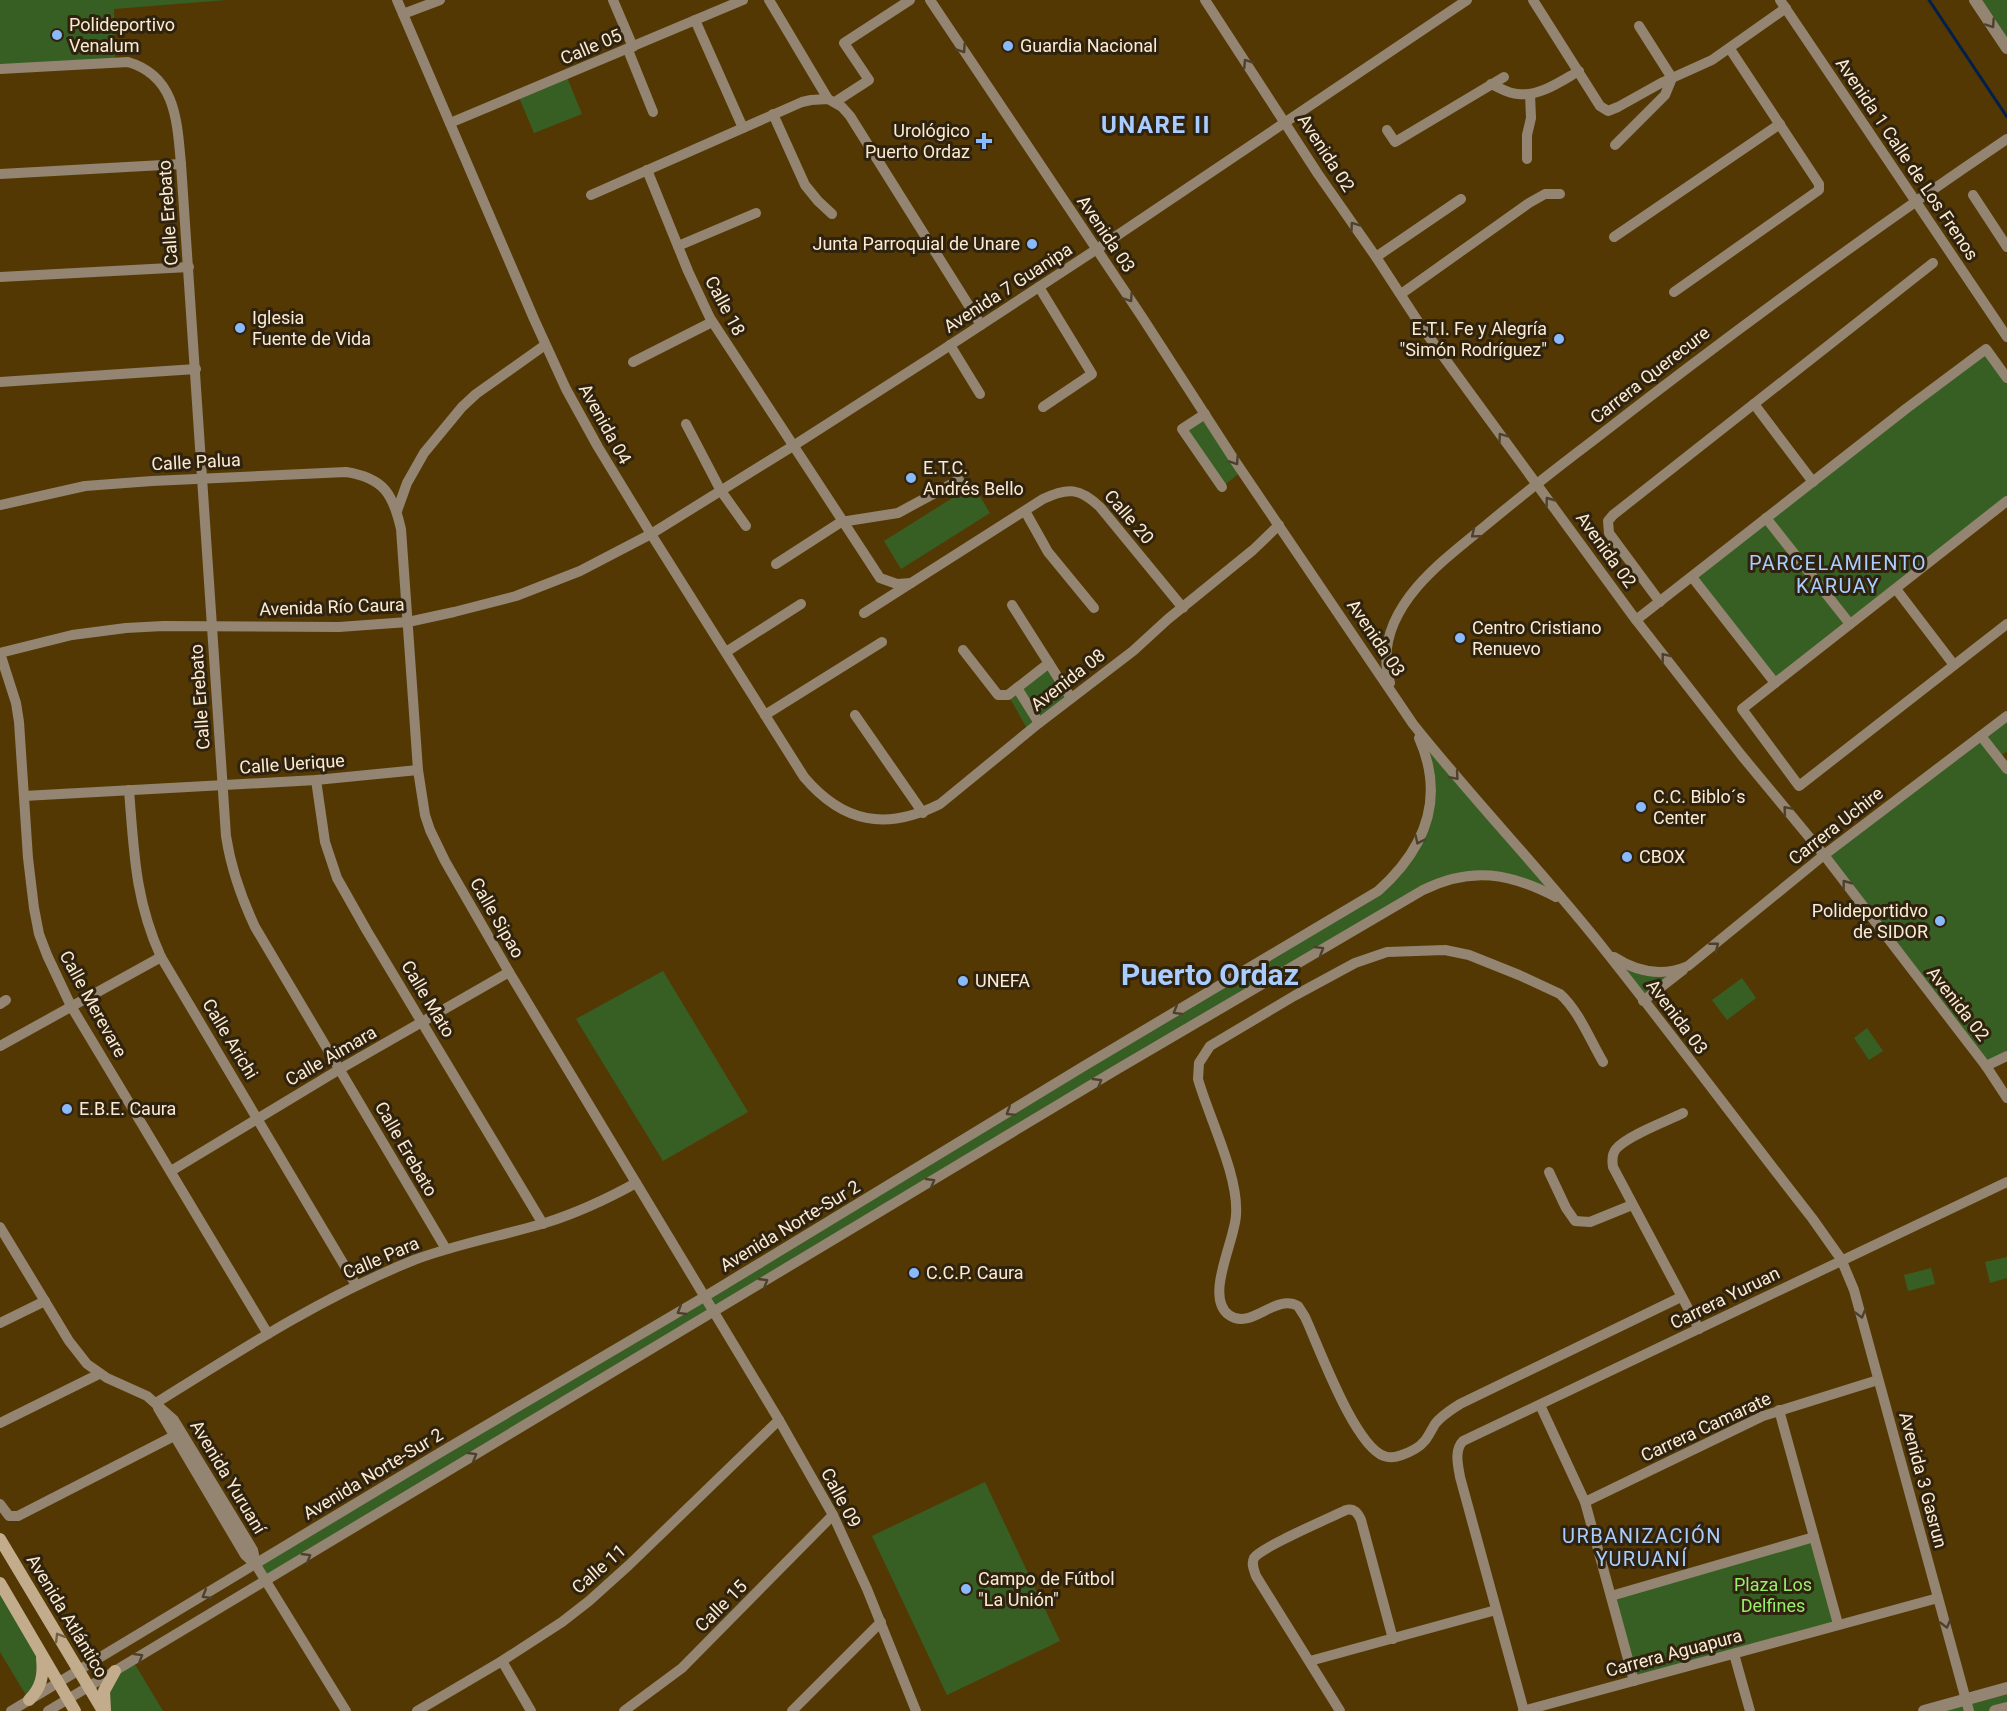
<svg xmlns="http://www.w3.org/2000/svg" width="2007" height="1711" font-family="Roboto,sans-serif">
	<rect width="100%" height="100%" fill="#543804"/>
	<!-- green -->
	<g fill="#385f23">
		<path d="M0,0H226L114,9L115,62L0,69Z"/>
		<path d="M1975,0H2007V48Z"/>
		<path d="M566,75L582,114L534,133L518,95Z"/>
		<path d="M1986,349L2007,378V500L1775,683L1692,577Z"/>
		<path d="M1205,414L1242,471L1222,487L1182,429Z"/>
		<path d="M973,485L990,513L901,569L884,541Z"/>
		<path d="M1049,663L1071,698L1029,732L1008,695Z"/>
		<path d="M2007,716V751L1998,758L2007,769V1056L1986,1066L1824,857Z"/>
		<path d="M1413,724L1562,899L1508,877L1437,882L266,1582L256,1565L1349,909L1405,864L1431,795Z"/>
		<path d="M1606,952L1625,964L1678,971L1643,1001Z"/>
		<path d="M663,971L748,1112L663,1161L576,1019Z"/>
		<path d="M1742,978L1756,998L1727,1020L1712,1000Z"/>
		<path d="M1867,1028L1883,1051L1869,1060L1854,1038Z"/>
		<path d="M2007,1257V1278L1990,1283L1985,1262Z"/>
		<path d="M1931,1268L1935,1284L1908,1291L1904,1275Z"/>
		<path d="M985,1482L1060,1641L947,1695L872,1536Z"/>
		<path d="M1814,1537L1838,1624L1634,1681L1611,1596Z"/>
		<path d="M0,1583L43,1667L29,1700L0,1652Z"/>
		<path d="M133,1661L163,1711H106L108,1682Z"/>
		<path d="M2007,1688V1708L1995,1711H1924Z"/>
	</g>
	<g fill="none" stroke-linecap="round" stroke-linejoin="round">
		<!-- stream -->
		<path stroke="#001f4c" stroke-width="3" d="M1929,0L2007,117"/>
		<!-- minor -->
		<g stroke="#938571" stroke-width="10">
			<path d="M397,0L534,319L566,389L598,447L651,534L804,777C843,823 886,831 940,804L1039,723L1133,651L1168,619L1253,550L1279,525"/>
			<path d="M613,0L633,47"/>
			<path d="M769,0L828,99"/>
			<path d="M930,0L1142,317L1235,461L1413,724C1475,802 1545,874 1607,953C1676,1040 1743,1130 1812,1218L1841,1259L1854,1290L1969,1711"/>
			<path d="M1205,0L1318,174L1376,257L1419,323L1467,389L1636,620L1742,756L1824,855L1986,1066L2007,1098"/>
			<path d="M1533,0L1600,106L1608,111L1618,107L1661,83L1712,60L1786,8"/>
			<path d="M1780,0L2007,337"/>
			<path d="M403,14L440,0"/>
			<path d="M695,20L743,128"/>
			<path d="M628,50L653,112"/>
			<path d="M0,69L128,62C176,76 177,121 181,164L226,836C231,869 241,897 255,927L446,1249"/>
			<path d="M1491,84C1500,88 1509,94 1518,94C1539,97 1561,81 1579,71"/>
			<path d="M835,102L869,80L844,43L910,0"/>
			<path d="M773,114L805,185L818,201L832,214"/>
			<path d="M450,123L743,0"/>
			<path d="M1387,130L1395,142L1504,77"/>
			<path d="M1615,145L1665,95L1672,78L1639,26"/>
			<path d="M1527,159V135L1531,118L1530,94"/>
			<path d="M647,170L688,271L710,318L880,578L897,584L911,583"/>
			<path d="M0,174L181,164"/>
			<path d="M591,195L802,102L811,100L828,99L842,107L850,116L981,325"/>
			<path d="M1973,195L2007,247"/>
			<path d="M1614,237L1780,124"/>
			<path d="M678,246L756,213"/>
			<path d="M1376,257L1461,199"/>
			<path d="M0,277L189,267"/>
			<path d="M1039,287L1092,374L1043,407"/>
			<path d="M1674,292L1819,190V184L1730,49"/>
			<path d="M1401,294L1529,203L1545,194H1560"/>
			<path d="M950,345L980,394"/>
			<path d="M633,362L712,322"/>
			<path d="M0,382L196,369"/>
			<path d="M1754,404L1813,482"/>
			<path d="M1205,414L1182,429L1222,487"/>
			<path d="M686,424L721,491L746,526"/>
			<path d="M2007,501L1742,709L1799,786L2007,624"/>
			<path d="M0,505L85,486L152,481L346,472C384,478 393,494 401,529L418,770L425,815L430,830L445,861L509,972L779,1420L833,1515L867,1589L916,1711"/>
			<path d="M397,511L407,483L424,453L462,407L476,394L545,345"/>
			<path d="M1025,511L1048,552L1094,608"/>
			<path d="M1766,518L1850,624"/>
			<path d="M776,564L841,522L898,513L959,480"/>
			<path d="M1692,577L1775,683"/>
			<path d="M1896,589L1954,665"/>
			<path d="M1660,602L1609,533L1608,521L1613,515L1933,263"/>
			<path d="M1012,605L1071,698"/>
			<path d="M864,613L1043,499C1068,487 1080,488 1100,507L1183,608"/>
			<path d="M1636,620L1907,408L1986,349L2007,378"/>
			<path d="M963,650L998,695H1008L1049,663"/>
			<path d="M726,652L801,604"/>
			<path d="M0,653L72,635L126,628L163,626L339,627L408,622L454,612L516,596L580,571L651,534L793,446L935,355L1097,249L1467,0"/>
			<path d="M0,653L16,703L19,722L28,858L34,908L39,934L47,955L71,1006L268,1334"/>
			<path d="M1390,683C1379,647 1394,614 1417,587C1437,564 1462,545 1485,526C1521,496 1558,467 1595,439C1730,334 1866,234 2007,139"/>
			<path d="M1017,688L1039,723"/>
			<path d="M765,715L882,642"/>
			<path d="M855,715L923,813"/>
			<path d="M1981,736L2007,769"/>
			<path d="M316,780L325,842L337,878L367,931L543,1224"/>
			<path d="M129,790C134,852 135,900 161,957L356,1285"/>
			<path d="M24,796L316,780L418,770"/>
			<path d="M1614,957C1637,972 1662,977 1688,966L1824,855L2007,716"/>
			<path d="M1643,1001L1683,970"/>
			<path d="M0,1004L6,1000"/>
			<path d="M0,1046L161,957"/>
			<path d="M1603,1062C1590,1040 1579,1011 1560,994L1519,975L1469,955L1445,950L1387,952L1355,963L1294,996L1210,1046L1199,1063L1198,1079C1209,1118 1239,1176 1236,1215C1235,1241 1204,1297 1229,1315C1251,1331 1275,1293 1298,1306L1305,1317C1319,1347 1354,1445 1384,1456C1393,1460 1408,1453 1415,1449C1426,1443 1429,1434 1435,1424C1442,1415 1451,1410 1460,1404L1681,1297"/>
			<path d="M1986,1066L2007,1056"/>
			<path d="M1683,1113C1667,1121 1626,1136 1616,1149C1612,1154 1612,1161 1613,1167L1699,1329"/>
			<path d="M171,1171L340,1069L509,972"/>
			<path d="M1549,1172L1566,1208L1575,1221L1590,1222L1632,1205"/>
			<path d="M0,1227L69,1341L87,1364L107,1378L147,1396L174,1420L253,1550L256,1565"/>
			<path d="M0,1323L45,1301"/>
			<path d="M156,1403C239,1351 322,1297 414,1260C457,1244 501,1236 545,1223C577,1213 607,1199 636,1183"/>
			<path d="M1540,1405L1585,1502L1634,1681"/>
			<path d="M158,1408L245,1555L256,1565L346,1711"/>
			<path d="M1779,1410L1838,1624"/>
			<path d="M0,1423L99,1374"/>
			<path d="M1585,1502L1763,1416L1878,1380"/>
			<path d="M0,1504L9,1516H18L174,1436"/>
			<path d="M1611,1596L1814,1537"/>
			<path d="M1734,1654L1750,1711"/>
			<path d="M502,1661L531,1711"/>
			<path d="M1310,1661L1496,1610"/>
			<path d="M11,1711L441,1452L704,1297L1084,1066L1378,891C1425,849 1446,799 1419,738"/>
			<path d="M48,1711L1116,1070L1423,890C1471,866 1510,873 1556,897"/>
			<path d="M417,1711L502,1661L562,1622L589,1601L629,1565L779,1420"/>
			<path d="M624,1711L682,1668L833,1515"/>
			<path d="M792,1711L881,1622"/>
			<path d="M1340,1711L1256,1576C1254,1570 1251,1564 1254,1558C1261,1547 1330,1518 1346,1510C1354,1508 1358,1513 1361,1520L1393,1639"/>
			<path d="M1523,1711L1938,1598"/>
			<path d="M1524,1711L1460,1477C1458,1465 1454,1450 1463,1441L2007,1182"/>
		</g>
		<!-- tertiary -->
		<g stroke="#938571" stroke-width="12">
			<path d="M1975,0L2007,48"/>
			<path d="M1924,1711L2007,1688"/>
			<path d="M1995,1711L2007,1708"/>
		</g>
		<!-- secondary -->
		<g stroke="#c2ac8c" stroke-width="12">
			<path d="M0,1539L103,1711"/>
			<path d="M0,1583L75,1711"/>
			<path d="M29,1700C41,1688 44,1676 42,1658"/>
			<path d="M105,1710L104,1691L115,1671"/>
		</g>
	</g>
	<!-- one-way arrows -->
	<defs><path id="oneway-chevron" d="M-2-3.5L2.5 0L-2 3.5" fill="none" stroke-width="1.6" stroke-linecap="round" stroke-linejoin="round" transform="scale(1.5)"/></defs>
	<g stroke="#4d402c">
		<use href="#oneway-chevron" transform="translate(1991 24) rotate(56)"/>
		<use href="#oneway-chevron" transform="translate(962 49) rotate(56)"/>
		<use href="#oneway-chevron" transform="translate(1247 63) rotate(-123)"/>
		<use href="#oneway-chevron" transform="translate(1354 226) rotate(-125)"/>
		<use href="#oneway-chevron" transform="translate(1129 298) rotate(56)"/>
		<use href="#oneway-chevron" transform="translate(1502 437) rotate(-126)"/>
		<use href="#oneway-chevron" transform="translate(1235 461) rotate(56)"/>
		<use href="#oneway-chevron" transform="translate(1549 501) rotate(-127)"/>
		<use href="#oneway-chevron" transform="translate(1475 534) rotate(141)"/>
		<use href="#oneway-chevron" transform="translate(1665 657) rotate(-128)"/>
		<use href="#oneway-chevron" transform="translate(1455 776) rotate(49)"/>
		<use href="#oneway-chevron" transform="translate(1787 810) rotate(-130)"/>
		<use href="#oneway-chevron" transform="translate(1419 840) rotate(115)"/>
		<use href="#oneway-chevron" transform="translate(1846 884) rotate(-127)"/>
		<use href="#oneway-chevron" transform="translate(1715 946) rotate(-39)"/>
		<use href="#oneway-chevron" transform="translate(1320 950) rotate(-31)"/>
		<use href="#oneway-chevron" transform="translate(1177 1011) rotate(149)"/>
		<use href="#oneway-chevron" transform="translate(1098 1082) rotate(-31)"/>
		<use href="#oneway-chevron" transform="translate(1010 1112) rotate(148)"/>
		<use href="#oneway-chevron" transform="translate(931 1182) rotate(-30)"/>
		<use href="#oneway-chevron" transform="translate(764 1282) rotate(-31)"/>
		<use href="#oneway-chevron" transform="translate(681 1311) rotate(149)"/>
		<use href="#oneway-chevron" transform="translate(1861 1314) rotate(74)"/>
		<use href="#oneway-chevron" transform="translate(473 1456) rotate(-31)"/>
		<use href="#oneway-chevron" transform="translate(307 1557) rotate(-31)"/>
		<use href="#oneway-chevron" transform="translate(206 1595) rotate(149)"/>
		<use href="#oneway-chevron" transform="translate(1946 1624) rotate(75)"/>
		<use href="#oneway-chevron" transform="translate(139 1657) rotate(-31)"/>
	</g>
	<use stroke="#716147" href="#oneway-chevron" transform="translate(59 1637) rotate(-121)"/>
	<!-- markers -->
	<g fill="#89bafc" stroke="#2f230f" stroke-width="2">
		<circle cx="57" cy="35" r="6"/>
		<circle cx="1008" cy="46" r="6"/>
		<path d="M981 132h6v6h6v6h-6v6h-6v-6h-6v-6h6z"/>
		<circle cx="1032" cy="244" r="6"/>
		<circle cx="240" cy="328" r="6"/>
		<circle cx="1559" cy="339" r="6"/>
		<circle cx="911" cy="478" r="6"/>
		<circle cx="1460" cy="638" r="6"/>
		<circle cx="1641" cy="807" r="6"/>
		<circle cx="1627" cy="857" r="6"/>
		<circle cx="1940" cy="921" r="6"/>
		<circle cx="963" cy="981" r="6"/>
		<circle cx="67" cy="1109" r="6"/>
		<circle cx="914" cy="1273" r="6"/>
		<circle cx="966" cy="1589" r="6"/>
	</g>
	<g text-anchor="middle" stroke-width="6" stroke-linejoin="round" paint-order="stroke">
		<!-- poi labels -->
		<g font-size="18" fill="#fcebd3" stroke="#2f230f" text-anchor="start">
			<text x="69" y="31">Polideportivo<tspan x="69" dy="21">Venalum</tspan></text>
			<text x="1020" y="52">Guardia Nacional</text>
			<text x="970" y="137" text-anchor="end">Urológico<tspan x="970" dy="21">Puerto Ordaz</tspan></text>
			<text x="1020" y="250" text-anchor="end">Junta Parroquial de Unare</text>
			<text x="252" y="324">Iglesia<tspan x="252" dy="21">Fuente de Vida</tspan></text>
			<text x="1547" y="335" text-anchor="end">E.T.I. Fe y Alegría<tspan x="1547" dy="21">"Simón Rodríguez"</tspan></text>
			<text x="923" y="474">E.T.C.<tspan x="923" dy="21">Andrés Bello</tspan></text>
			<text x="1472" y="634">Centro Cristiano<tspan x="1472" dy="21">Renuevo</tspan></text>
			<text x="1653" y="803">C.C. Biblo´s<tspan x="1653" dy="21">Center</tspan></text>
			<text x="1639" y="863">CBOX</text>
			<text x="1928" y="917" text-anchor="end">Polideportidvo<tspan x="1928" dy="21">de SIDOR</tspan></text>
			<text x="975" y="987">UNEFA</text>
			<text x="79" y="1115">E.B.E. Caura</text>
			<text x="926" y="1279">C.C.P. Caura</text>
			<text x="978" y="1585">Campo de Fútbol<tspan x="978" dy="21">"La Unión"</tspan></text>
		</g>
		<!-- street labels -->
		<g font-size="18" fill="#fcebd3" stroke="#2f230f">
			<text transform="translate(591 47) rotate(-23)" y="6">Calle 05</text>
			<text transform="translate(1326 153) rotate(57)" y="6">Avenida 02</text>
			<text transform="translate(1907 159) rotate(56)" y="6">Avenida 1 Calle de Los Frenos</text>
			<text transform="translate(168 213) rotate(-94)" y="6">Calle Erebato</text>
			<text transform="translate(1106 234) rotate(56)" y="6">Avenida 03</text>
			<text transform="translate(1008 288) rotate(-33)" y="6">Avenida 7 Guanipa</text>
			<text transform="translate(725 306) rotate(62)" y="6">Calle 18</text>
			<text transform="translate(1650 375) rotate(-38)" y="6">Carrera Querecure</text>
			<text transform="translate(605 424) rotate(61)" y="6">Avenida 04</text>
			<text transform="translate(196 462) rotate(-3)" y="6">Calle Palua</text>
			<text transform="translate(1129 517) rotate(49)" y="6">Calle 20</text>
			<text transform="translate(1606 550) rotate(54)" y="6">Avenida 02</text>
			<text transform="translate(332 607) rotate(-2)" y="6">Avenida Río Caura</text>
			<text transform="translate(1376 638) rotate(56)" y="6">Avenida 03</text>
			<text transform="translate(1068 680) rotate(-38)" y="6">Avenida 08</text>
			<text transform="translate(200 697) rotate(-94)" y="6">Calle Erebato</text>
			<text transform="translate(292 764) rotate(-4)" y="6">Calle Uerique</text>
			<text transform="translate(1836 826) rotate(-38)" y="6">Carrera Uchire</text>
			<text transform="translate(497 918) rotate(60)" y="6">Calle Sipao</text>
			<text transform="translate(428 999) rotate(59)" y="6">Calle Mato</text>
			<text transform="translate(93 1004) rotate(61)" y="6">Calle Merevare</text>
			<text transform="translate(1958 1004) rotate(52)" y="6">Avenida 02</text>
			<text transform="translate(1677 1017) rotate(53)" y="6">Avenida 03</text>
			<text transform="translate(230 1039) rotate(59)" y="6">Calle Arichi</text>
			<text transform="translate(331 1056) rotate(-30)" y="6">Calle Aimara</text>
			<text transform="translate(406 1149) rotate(60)" y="6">Calle Erebato</text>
			<text transform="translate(790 1226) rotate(-31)" y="6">Avenida Norte-Sur 2</text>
			<text transform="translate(381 1258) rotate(-23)" y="6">Calle Para</text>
			<text transform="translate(1725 1298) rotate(-26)" y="6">Carrera Yuruan</text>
			<text transform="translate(1706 1427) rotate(-25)" y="6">Carrera Camarate</text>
			<text transform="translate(373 1474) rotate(-31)" y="6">Avenida Norte-Sur 2</text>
			<text transform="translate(228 1477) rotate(59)" y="6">Avenida Yuruaní</text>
			<text transform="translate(1923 1480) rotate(75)" y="6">Avenida 3 Gasrun</text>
			<text transform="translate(841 1498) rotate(62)" y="6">Calle 09</text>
			<text transform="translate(599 1569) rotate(-41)" y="6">Calle 11</text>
			<text transform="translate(721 1606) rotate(-45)" y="6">Calle 15</text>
			<text transform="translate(67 1616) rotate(59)" y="6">Avenida Atlántico</text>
			<text transform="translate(1674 1653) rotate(-15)" y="6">Carrera Aguapura</text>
		</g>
		<!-- park labels -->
		<g font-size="18" fill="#99ef6d" stroke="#2f230f">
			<text x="1773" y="1591">Plaza Los<tspan x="1773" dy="21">Delfines</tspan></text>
		</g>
		<!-- neighbourhood labels -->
		<g font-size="20" letter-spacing="1.5" fill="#a9cdff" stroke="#2f230f">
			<text x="1838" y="570">PARCELAMIENTO<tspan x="1838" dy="23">KARUAY</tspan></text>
			<text x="1642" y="1543">URBANIZACIÓN<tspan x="1642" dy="23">YURUANÍ</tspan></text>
		</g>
		<!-- district labels -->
		<g font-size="24" font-weight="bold" letter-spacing="1.5" fill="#a9cdff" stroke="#2f230f">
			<text x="1156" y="133">UNARE II</text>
		</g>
		<!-- town labels -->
		<g font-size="30" font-weight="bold" fill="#a9cdff" stroke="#2f230f">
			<text x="1210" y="985">Puerto Ordaz</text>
		</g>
	</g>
</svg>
